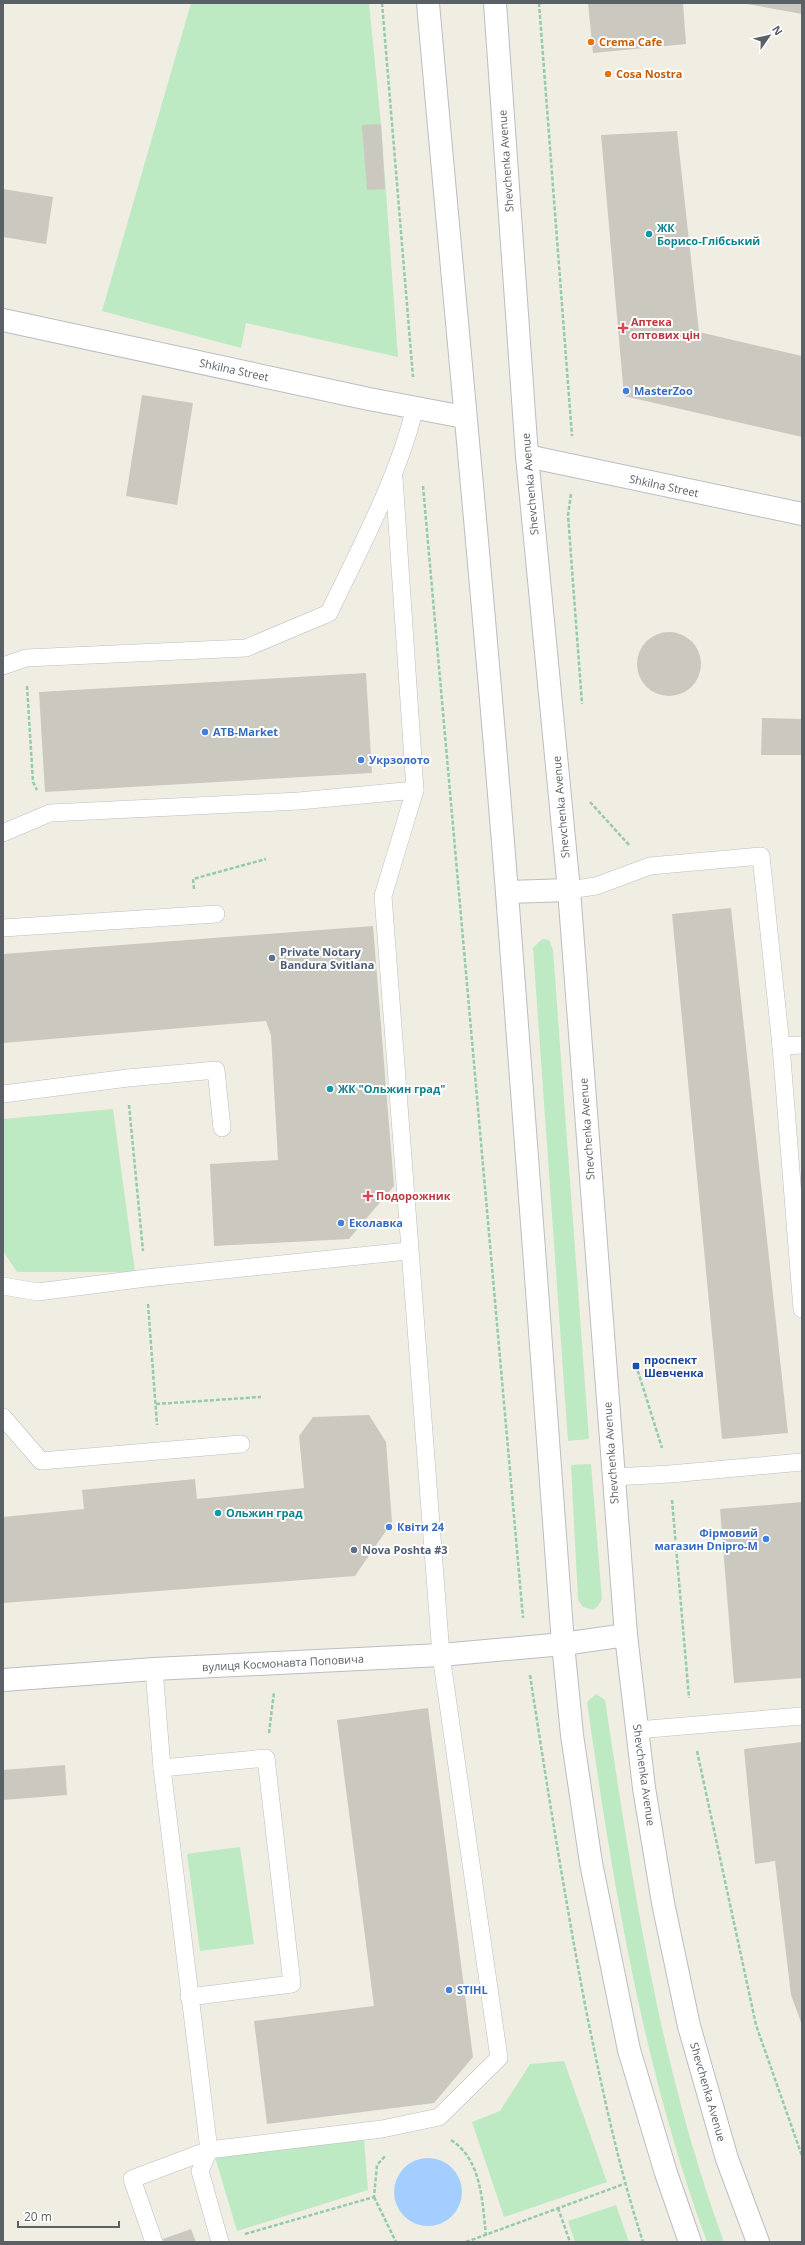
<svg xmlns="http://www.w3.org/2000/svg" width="805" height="2245" font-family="'Open Sans',sans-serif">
	<rect width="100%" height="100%" fill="#f0eee3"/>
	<!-- green -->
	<g fill="#bdeac2">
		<path d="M191,3H369L381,124L398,357L246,323L241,348L102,311Z"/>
		<path d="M542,939L549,940L553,950L589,1439L568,1441L533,948Z"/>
		<path d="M113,1109L135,1272H17L3,1251V1119Z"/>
		<path d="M591,1464L602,1599L598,1606L593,1610L583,1607L578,1600L571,1465Z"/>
		<path d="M596,1694L605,1700C633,1885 659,2065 724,2242H707C643,2068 613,1885 587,1702Z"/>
		<path d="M240,1847L254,1944L200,1951L187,1854Z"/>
		<path d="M564,2061L607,2182L504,2217L472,2122L500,2111L530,2064Z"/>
		<path d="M363,2125L368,2190L237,2231L213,2150Z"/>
		<path d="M616,2205L629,2242H575L568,2221Z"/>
	</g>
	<!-- water -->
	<circle fill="#a4ceff" cx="428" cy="2192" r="34"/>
	<!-- building -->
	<g fill="#cbc8c0">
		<path d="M588,3H683L686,44L593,53Z"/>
		<path d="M802,3V14L747,4V3Z"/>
		<path d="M381,124L385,189L367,190L362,125Z"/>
		<path d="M677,131L699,332L802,356V437L624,396L601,135Z"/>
		<path d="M3,189L53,197L46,244L3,237Z"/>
		<path d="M142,395L193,403L177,505L126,496Z"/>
		<circle cx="669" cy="664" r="32"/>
		<path d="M366,673L372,773L45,792L39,692Z"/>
		<path d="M762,718L802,719V755H761Z"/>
		<path d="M731,908L788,1433L722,1439L672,914Z"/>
		<path d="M373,926L394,1186L349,1239L214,1246L210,1164L278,1160L271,1035L266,1021L3,1043V954Z"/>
		<path d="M369,1415L386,1442L392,1522L355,1576L3,1603V1517L84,1509L82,1490L195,1479L197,1499L304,1488L299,1436L313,1417Z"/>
		<path d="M802,1502V1678L734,1683L720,1509Z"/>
		<path d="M428,1708L473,2057L434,2103L267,2124L254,2021L374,2006L337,1720Z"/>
		<path d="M802,1742V2025L791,1995L775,1861L755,1864L744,1749Z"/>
		<path d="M65,1765L67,1795L3,1800V1770Z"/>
		<path d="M191,2229L196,2242H164L163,2239Z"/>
	</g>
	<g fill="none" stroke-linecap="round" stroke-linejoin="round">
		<defs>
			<g id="service">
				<path d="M394,478L415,790"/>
				<path d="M3,666L26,658L246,648L329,613C361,546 397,480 415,408"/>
				<path d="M3,833L50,813L299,801L415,790L383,896L441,1655L499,2058L439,2117L382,2129L209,2150L162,1768L154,1669"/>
				<path d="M569,890L596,886L650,866L761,856L781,1046L802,1309"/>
				<path d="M3,928L216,914"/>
				<path d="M781,1046L802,1045"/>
				<path d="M3,1094L128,1078L216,1070L222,1128"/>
				<path d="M3,1286L38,1292L146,1278L408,1251"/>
				<path d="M3,1417L41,1461L241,1444"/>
				<path d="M613,1477L670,1474L802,1462"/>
				<path d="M637,1730L802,1716"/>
				<path d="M162,1768L266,1758L292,1984L189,1997"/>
				<path d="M209,2150L200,2171L220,2242"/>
				<path d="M154,2242L132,2179L209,2150"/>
			</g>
			<g id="minor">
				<path d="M3,320L369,399L464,417"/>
				<path d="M527,456L802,514"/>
				<path d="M3,1680L154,1669L441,1655L563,1644"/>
			</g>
			<g id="tertiary">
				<path d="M428,3C454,300 484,596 507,893C527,1143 544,1394 563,1644L572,1735L591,1863L629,2050L666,2173L690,2242"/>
				<path d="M495,3L527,456L569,890L626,1635L644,1788L663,1903L689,2026L727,2159L758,2242"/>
				<path d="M507,892L569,890"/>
				<path d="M563,1644L626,1635"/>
			</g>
		</defs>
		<!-- service casing -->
		<use href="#service" stroke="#bbbdc4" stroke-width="18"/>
		<!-- minor casing -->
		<use href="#minor" stroke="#bbbdc4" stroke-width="24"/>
		<!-- tertiary casing -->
		<use href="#tertiary" stroke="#bbbdc4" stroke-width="24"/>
		<!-- path -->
		<g stroke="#95cbaa" stroke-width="2.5" stroke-dasharray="4 2" stroke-linecap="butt">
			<path d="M382,3L413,377"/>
			<path d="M539,3L572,436"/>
			<path d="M423,486L523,1618"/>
			<path d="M571,494L568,515L582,704"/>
			<path d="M27,686L33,782L37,790"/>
			<path d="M590,802L630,846"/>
			<path d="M194,889L193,879L266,859"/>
			<path d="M129,1105L143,1251"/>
			<path d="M148,1304L157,1425"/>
			<path d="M636,1365L662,1448"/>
			<path d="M156,1404L261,1397"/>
			<path d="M672,1500L689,1698"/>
			<path d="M530,1675C547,1787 565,1898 586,2010C602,2088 618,2166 643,2242"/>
			<path d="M269,1733L274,1692"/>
			<path d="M697,1751L756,2025L802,2156"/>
			<path d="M451,2140C482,2160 482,2201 486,2235"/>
			<path d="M374,2197L396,2242"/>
			<path d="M558,2208L570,2242"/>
			<path d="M245,2234L374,2197L377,2165L386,2155"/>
			<path d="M466,2242L624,2184"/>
		</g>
		<!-- service -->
		<use href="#service" stroke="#fff" stroke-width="17"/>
		<!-- minor -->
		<use href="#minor" stroke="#fff" stroke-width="22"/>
		<!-- tertiary -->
		<use href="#tertiary" stroke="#fff" stroke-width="22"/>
	</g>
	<!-- markers -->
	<g fill="#e8710a" stroke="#fff" stroke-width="1.5">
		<circle cx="591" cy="42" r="4"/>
		<circle cx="608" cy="74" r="4"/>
	</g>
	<g fill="#0f9aa8" stroke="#fff" stroke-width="1.5">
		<circle cx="649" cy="234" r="4"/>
		<circle cx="330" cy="1089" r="4"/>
		<circle cx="218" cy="1513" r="4"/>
	</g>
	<g fill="#e0444e" stroke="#fff" stroke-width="1.5">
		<path d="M621 322h4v4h4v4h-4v4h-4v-4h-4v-4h4z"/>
		<path d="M366 1190h4v4h4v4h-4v4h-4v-4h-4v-4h4z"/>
	</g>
	<g fill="#3f7fe0" stroke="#fff" stroke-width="1.5">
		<circle cx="626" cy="391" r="4"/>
		<circle cx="205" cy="732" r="4"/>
		<circle cx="361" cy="760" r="4"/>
		<circle cx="341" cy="1223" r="4"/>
		<circle cx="389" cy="1527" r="4"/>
		<circle cx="766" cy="1539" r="4"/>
		<circle cx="449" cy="1990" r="4"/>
	</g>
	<g fill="#5c6f8a" stroke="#fff" stroke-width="1.5">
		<circle cx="272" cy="958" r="4"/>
		<circle cx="354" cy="1550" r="4"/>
	</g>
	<rect fill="#1a4fb4" stroke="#fff" stroke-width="1.5" x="632" y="1362" width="8" height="8" rx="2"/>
	<g text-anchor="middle" stroke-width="4" stroke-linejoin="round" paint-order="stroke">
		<!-- food labels -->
		<g font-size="11" font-weight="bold" fill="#c56008" stroke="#fff" text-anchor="start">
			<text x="599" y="46">Crema Cafe</text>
			<text x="616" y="78">Cosa Nostra</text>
		</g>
		<!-- street labels -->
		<g font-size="11" fill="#5b5f66" stroke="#fff">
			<text transform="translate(506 161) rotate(-94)" y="4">Shevchenka Avenue</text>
			<text transform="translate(234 370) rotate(12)" y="4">Shkilna Street</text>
			<text transform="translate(530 484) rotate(-95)" y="4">Shevchenka Avenue</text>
			<text transform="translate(664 486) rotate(12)" y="4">Shkilna Street</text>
			<text transform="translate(561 807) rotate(-95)" y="4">Shevchenka Avenue</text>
			<text transform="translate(587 1129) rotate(-94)" y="4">Shevchenka Avenue</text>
			<text transform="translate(611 1453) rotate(-94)" y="4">Shevchenka Avenue</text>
			<text transform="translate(283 1663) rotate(-3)" y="4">вулиця Космонавта Поповича</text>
			<text transform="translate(644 1775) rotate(82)" y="4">Shevchenka Avenue</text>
			<text transform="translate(708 2092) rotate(74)" y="4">Shevchenka Avenue</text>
		</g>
		<!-- culture labels -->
		<g font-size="11" font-weight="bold" fill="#0d838f" stroke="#fff" text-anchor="start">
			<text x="657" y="232">ЖК<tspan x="657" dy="13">Борисо-Глібський</tspan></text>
			<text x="338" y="1093">ЖК "Ольжин град"</text>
			<text x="226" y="1517">Ольжин град</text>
		</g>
		<!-- health labels -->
		<g font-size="11" font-weight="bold" fill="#be3a42" stroke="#fff" text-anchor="start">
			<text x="631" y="326">Аптека<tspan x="631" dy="13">оптових цін</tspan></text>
			<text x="376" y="1200">Подорожник</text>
		</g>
		<!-- shop labels -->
		<g font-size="11" font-weight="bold" fill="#366cbe" stroke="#fff" text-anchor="start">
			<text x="634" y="395">MasterZoo</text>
			<text x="213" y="736">ATB-Market</text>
			<text x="369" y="764">Укрзолото</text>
			<text x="349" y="1227">Еколавка</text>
			<text x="397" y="1531">Квіти 24</text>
			<text x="758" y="1537" text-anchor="end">Фірмовий<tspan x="758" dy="13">магазин Dnipro-M</tspan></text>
			<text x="457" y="1994">STIHL</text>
		</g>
		<!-- service labels -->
		<g font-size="11" font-weight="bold" fill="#4e5e75" stroke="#fff" text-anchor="start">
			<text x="280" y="956">Private Notary<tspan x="280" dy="13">Bandura Svitlana</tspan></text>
			<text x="362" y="1554">Nova Poshta #3</text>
		</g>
		<!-- transit labels -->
		<g font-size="11" font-weight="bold" fill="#164399" stroke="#fff" text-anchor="start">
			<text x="644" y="1364">проспект<tspan x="644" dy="13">Шевченка</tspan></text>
		</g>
	</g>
	<!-- border -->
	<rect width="805" height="2245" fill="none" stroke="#5b5f66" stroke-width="8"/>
	<!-- north arrow -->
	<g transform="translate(769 36) rotate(56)" stroke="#ffffff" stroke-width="3" paint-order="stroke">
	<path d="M0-3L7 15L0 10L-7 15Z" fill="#5b5f66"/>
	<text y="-6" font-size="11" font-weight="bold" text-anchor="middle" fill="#5b5f66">N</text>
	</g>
	<!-- scale -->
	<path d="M18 2221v6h101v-6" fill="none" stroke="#5b5f66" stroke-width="2"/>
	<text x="24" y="2221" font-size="12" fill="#5b5f66" stroke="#ffffff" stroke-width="3" paint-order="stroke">20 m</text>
</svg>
